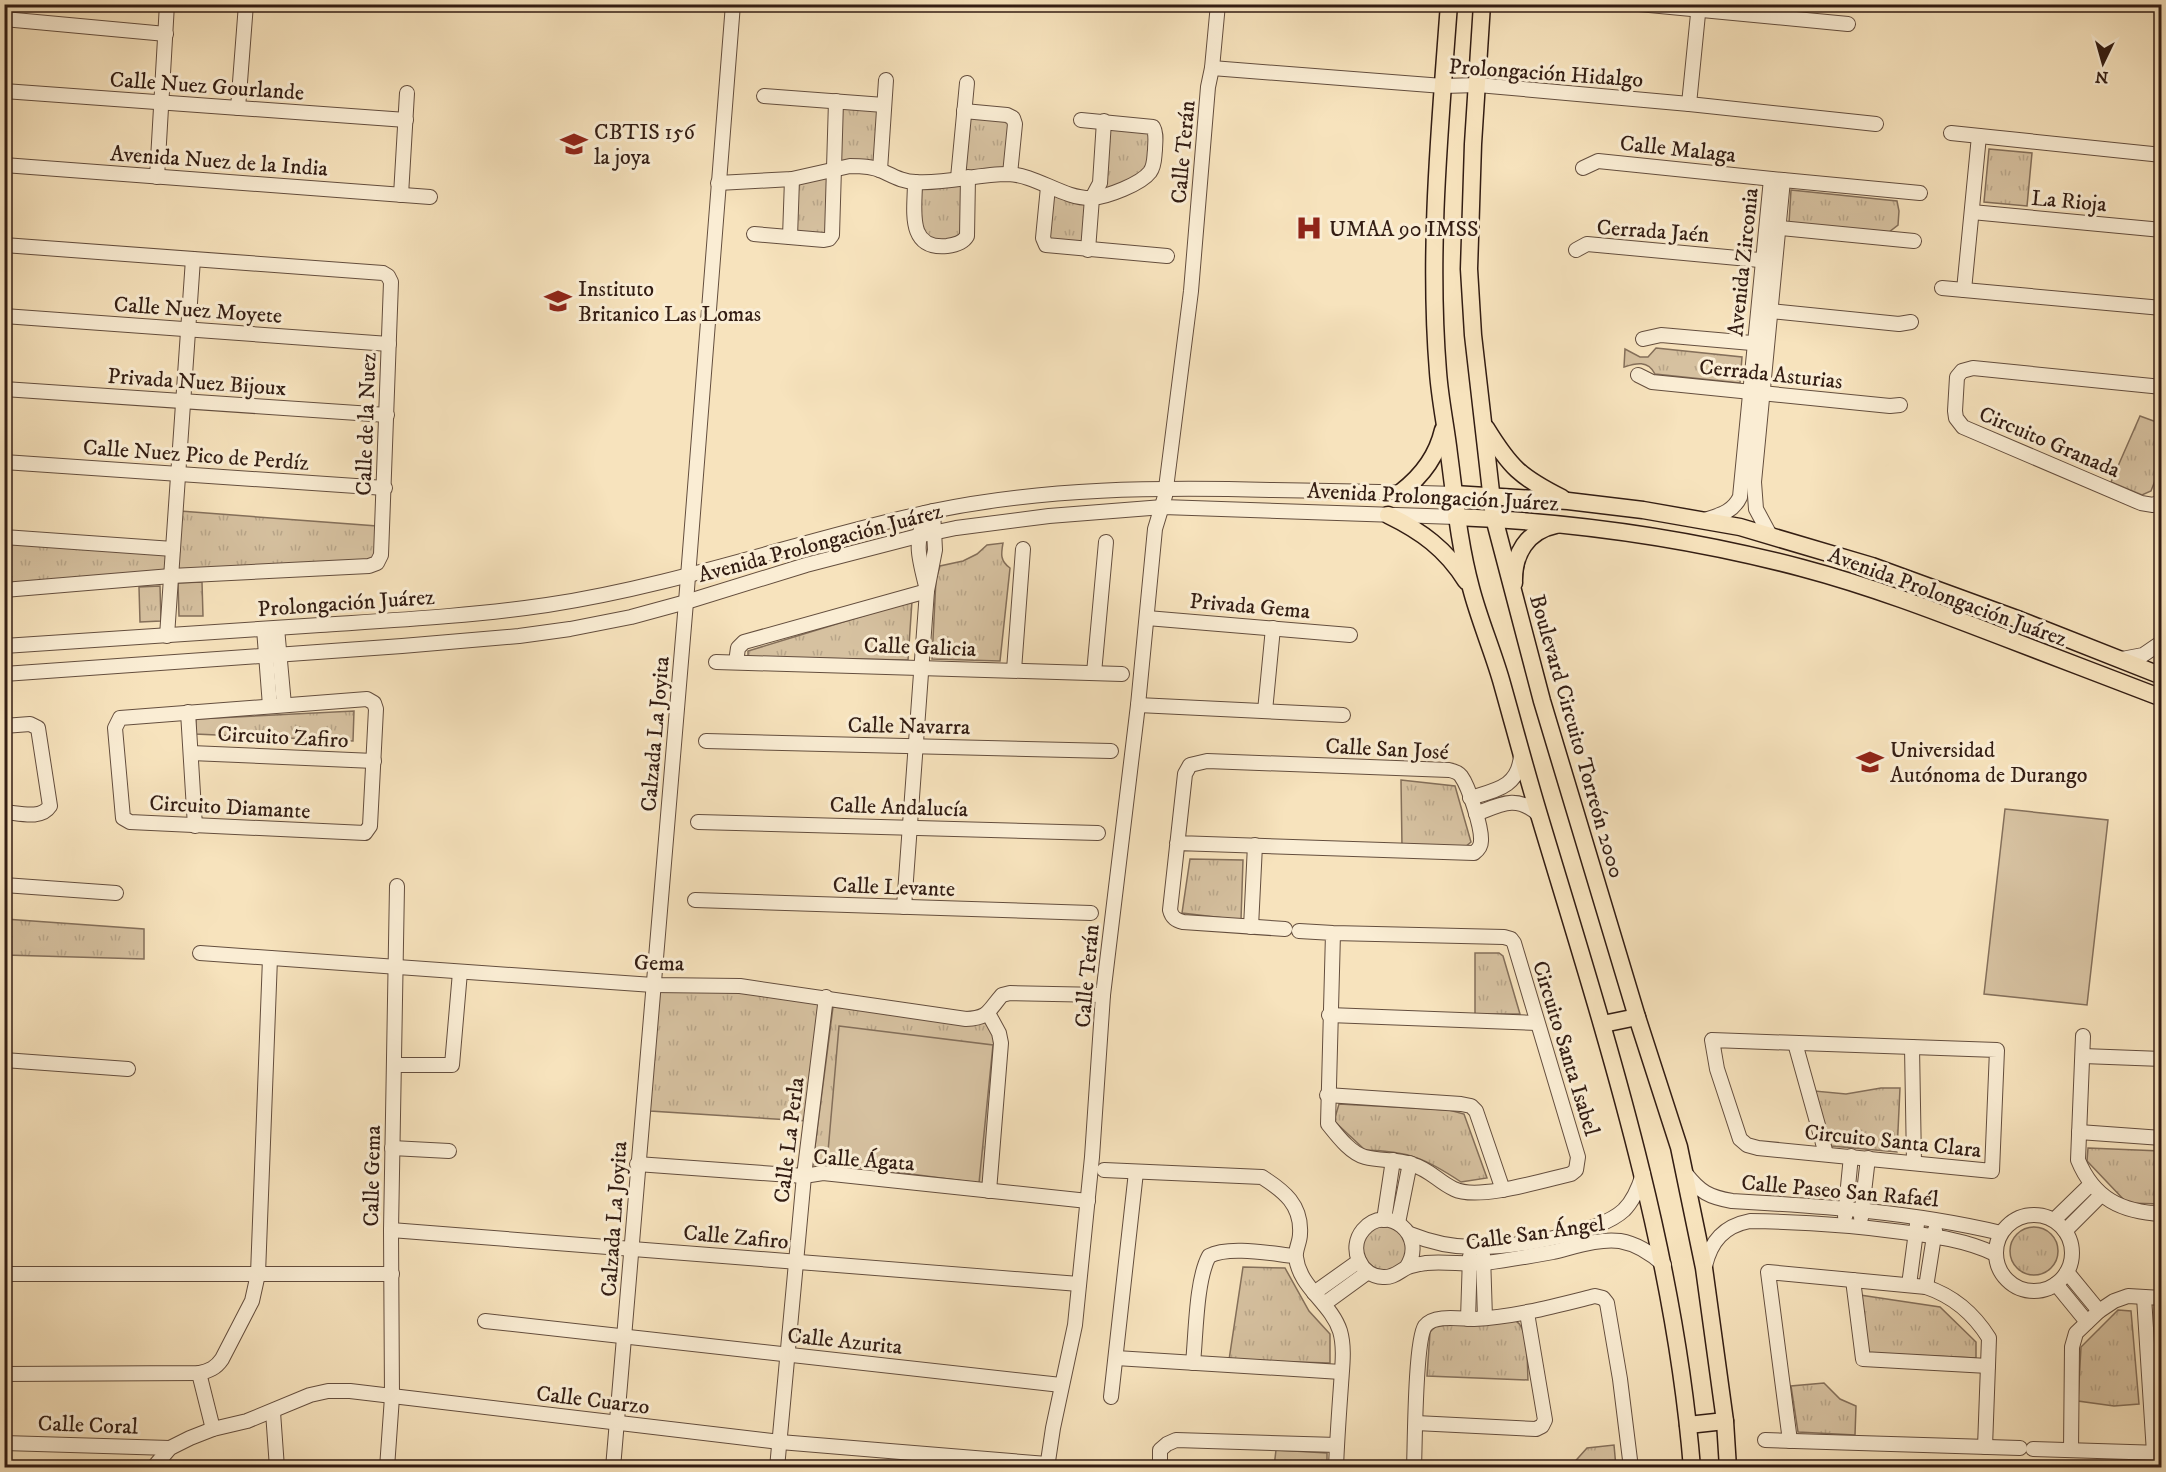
<svg xmlns="http://www.w3.org/2000/svg" width="2166" height="1472" font-family="'IM FELL DW Pica',serif">
	<defs>
		<pattern id="grass-tufts" width="24" height="20" patternUnits="userSpaceOnUse" patternTransform="scale(1.5)"><rect width="24" height="20" fill="#d6c1a0"/><path d="M3 7l-1-3M5 7V3M7 7l1-3M15 17l-1-3M17 17v-4M19 17l1-3" fill="none" stroke="#b8a589"/></pattern>
	</defs>
	<rect width="100%" height="100%" fill="#f7e3bd"/>
	<filter id="stains"><feTurbulence type="fractalNoise" baseFrequency=".00333" numOctaves="4"/><feColorMatrix values="0 0 0 0 .2 0 0 0 0 .09 0 0 0 0 .02 0 0 0 .5 -.17"/></filter>
	<radialGradient id="worn" r=".72"><stop offset=".6" stop-color="#630" stop-opacity="0"/><stop offset="1" stop-color="#630" stop-opacity=".3"/></radialGradient>
	<!-- grass -->
	<g fill="url(#grass-tufts)" stroke="#846f5a" stroke-width="1.5">
		<path d="M837,104L883,107L878,167H836Z"/>
		<path d="M967,114L1011,120L1008,172L962,175Z"/>
		<path d="M1106,124L1149,128V170L1106,192L1102,183Z"/>
		<path d="M1989,149L2032,153L2027,206L1984,202Z"/>
		<path d="M832,173L831,233L792,236L794,181Z"/>
		<path d="M966,179V235L949,243L922,238L917,184Z"/>
		<path d="M1050,189L1090,200L1087,248L1049,245Z"/>
		<path d="M1791,190L1897,201L1899,211L1898,225L1889,232L1789,223Z"/>
		<path d="M1656,348L1742,357L1740,383L1655,374C1648,360 1636,363 1624,367L1625,349L1640,357H1648Z"/>
		<path d="M2140,416L2162,424L2161,465L2151,491L2142,495L2111,482Z"/>
		<path d="M180,511L377,526L376,557L367,563L176,571Z"/>
		<path d="M4,539L170,552L169,574L5,587Z"/>
		<path d="M1003,543C1001,554 1000,561 1010,568L1000,661L932,659L936,579L940,566L963,561L977,554L987,545Z"/>
		<path d="M202,582L203,616H179L178,583Z"/>
		<path d="M160,586L161,621L140,622L139,587Z"/>
		<path d="M912,601L908,660L748,657V651Z"/>
		<path d="M354,711L353,741L195,734L196,719Z"/>
		<path d="M1401,780L1455,786L1471,842L1465,847H1402Z"/>
		<path d="M1190,859L1243,860L1241,920L1182,913Z"/>
		<path d="M5,919L144,929V959L5,955Z"/>
		<path d="M1475,953H1499L1503,956L1520,1014H1475Z"/>
		<path d="M657,989H741L822,1001L807,1121L650,1111Z"/>
		<path d="M833,1007L986,1023L995,1035L998,1050L986,1186L812,1170Z"/>
		<path d="M1881,1088H1900L1897,1152L1831,1146L1815,1091L1846,1094Z"/>
		<path d="M1339,1104L1449,1110L1464,1114L1487,1178L1461,1182C1425,1158 1408,1151 1365,1150L1334,1121Z"/>
		<path d="M2088,1148L2161,1151V1204L2127,1203L2087,1161Z"/>
		<path d="M1381,1224L1398,1228L1408,1250C1406,1255 1403,1263 1398,1266C1379,1281 1352,1256 1365,1235C1368,1230 1376,1227 1381,1224Z"/>
		<circle cx="2034" cy="1251" r="24"/>
		<path d="M1243,1267L1285,1268L1309,1311L1330,1334V1363L1229,1360Z"/>
		<path d="M1860,1295L1940,1307L1976,1342V1358L1868,1353Z"/>
		<path d="M2118,1310L2131,1311L2139,1404L2114,1406L2078,1401L2081,1347Z"/>
		<path d="M1516,1321C1529,1329 1527,1364 1528,1380L1427,1376L1430,1332L1439,1323Z"/>
		<path d="M1824,1383L1840,1399L1856,1406L1855,1435L1798,1432L1791,1386Z"/>
		<path d="M1614,1445L1616,1467H1570L1587,1448Z"/>
		<path d="M1276,1450L1327,1453V1467H1274Z"/>
	</g>
	<!-- garden -->
	<g fill="#d6c1a0" stroke="#846f5a" stroke-width="1.5">
		<path d="M2005,809L2108,820L2087,1005L1984,994Z"/>
		<path d="M839,1026L993,1045L979,1183L827,1163Z"/>
	</g>
	<g fill="none" stroke-linecap="round" stroke-linejoin="round">
		<defs>
			<g id="minor">
				<path d="M1639,4L1848,24"/>
				<path d="M4,19L166,34"/>
				<path d="M1212,68L1443,86L1478,85L1689,104L1876,124"/>
				<path d="M4,91L406,120"/>
				<path d="M764,96L884,105"/>
				<path d="M1689,104L1699,4"/>
				<path d="M238,108L246,4"/>
				<path d="M964,111L1007,115L1013,118L1015,124L1010,174"/>
				<path d="M1951,133L2162,155"/>
				<path d="M4,165L430,197"/>
				<path d="M1583,168L1598,161L1783,180L1754,482L1756,509L1770,535"/>
				<path d="M880,170L886,80"/>
				<path d="M157,177L167,4"/>
				<path d="M958,178L967,83"/>
				<path d="M1783,180L1920,193"/>
				<path d="M915,182C915,209 906,250 947,246C955,245 963,243 967,236L968,177"/>
				<path d="M718,183L792,179L850,166C860,166 872,166 882,171C893,176 903,182 916,182C947,184 977,174 1008,174C1037,175 1063,199 1092,198C1107,197 1141,184 1150,172C1155,165 1154,157 1155,150C1155,142 1157,134 1153,127L1081,120"/>
				<path d="M1048,187L1043,238L1046,245L1167,256"/>
				<path d="M401,195L407,93"/>
				<path d="M1972,212L2162,230"/>
				<path d="M1770,227L1914,241"/>
				<path d="M754,234L824,240L829,239L832,235L836,101"/>
				<path d="M790,237L792,179"/>
				<path d="M4,245L383,273L388,276L391,282L381,555L377,563L369,566L171,576L4,590"/>
				<path d="M1088,250L1092,198L1100,183L1104,121"/>
				<path d="M1576,250L1587,244L1770,261"/>
				<path d="M1942,288L2162,308"/>
				<path d="M1964,290L1979,136"/>
				<path d="M1761,310L1899,324L1911,322"/>
				<path d="M4,316L389,344"/>
				<path d="M1643,339L1661,335L1763,344"/>
				<path d="M1638,375L1652,382L1890,406L1900,405"/>
				<path d="M2162,387L1973,368L1962,371L1957,377L1955,411L1956,418L1963,427L2141,503L2153,505L2162,501"/>
				<path d="M4,389L387,415"/>
				<path d="M4,462L385,488"/>
				<path d="M925,513C915,546 918,554 926,586"/>
				<path d="M1705,520C1720,515 1733,512 1740,497L1771,179"/>
				<path d="M4,537L173,549"/>
				<path d="M1147,618L1350,635"/>
				<path d="M277,628L284,705"/>
				<path d="M264,629L270,706"/>
				<path d="M167,636L193,259"/>
				<path d="M4,646C110,639 215,632 320,625C396,620 472,616 547,605C679,585 804,539 933,511C1044,488 1158,487 1270,490C1331,491 1393,492 1454,494"/>
				<path d="M2122,659L2143,655L2162,642"/>
				<path d="M716,662L1122,674"/>
				<path d="M736,662L738,648L744,642L927,591"/>
				<path d="M1014,670L1023,549"/>
				<path d="M1094,673L1106,542"/>
				<path d="M4,674L402,646L519,636L570,629L631,617L686,602L806,565L918,536L956,528L1049,516L1163,507L1456,517"/>
				<path d="M367,699L374,703L376,709L370,826L365,833L130,822L123,818L115,728L120,718Z"/>
				<path d="M1138,705L1343,715"/>
				<path d="M1265,711L1273,628"/>
				<path d="M188,712L195,826"/>
				<path d="M4,726L30,724L38,728L50,806C41,820 19,813 4,812"/>
				<path d="M706,741L1111,751"/>
				<path d="M191,753L374,761"/>
				<path d="M1470,798C1496,790 1519,787 1521,755"/>
				<path d="M1476,814C1501,804 1517,794 1539,815"/>
				<path d="M698,822L1098,833"/>
				<path d="M1177,843L1474,853C1478,850 1481,846 1481,841C1482,828 1469,787 1461,776C1458,772 1454,771 1449,770L1207,761L1190,765L1185,774L1170,910C1172,918 1176,920 1183,922L1285,929"/>
				<path d="M4,885L116,893"/>
				<path d="M695,900L1091,913"/>
				<path d="M904,907L927,591L935,550L933,511"/>
				<path d="M1251,927L1255,845"/>
				<path d="M1299,931L1333,933L1504,937L1511,939L1514,943L1578,1157L1576,1170L1571,1174C1544,1180 1478,1201 1454,1189C1437,1181 1431,1170 1411,1164C1396,1159 1380,1161 1365,1157C1350,1153 1337,1135 1328,1124L1333,933"/>
				<path d="M200,953L653,985L740,986L966,1019C989,1018 988,1011 1002,995L1010,993L1103,995"/>
				<path d="M988,1013L999,1033L1001,1043L989,1191"/>
				<path d="M1329,1015L1537,1023"/>
				<path d="M2083,1036L2078,1160C2094,1199 2122,1212 2162,1214"/>
				<path d="M1712,1040L1997,1050L1992,1171L1758,1148L1747,1145L1740,1139L1717,1069Z"/>
				<path d="M1795,1043L1826,1154"/>
				<path d="M1912,1047L1914,1163"/>
				<path d="M2083,1056L2162,1059"/>
				<path d="M4,1060L128,1069"/>
				<path d="M394,1065H452L460,972"/>
				<path d="M1327,1095L1461,1104L1471,1106L1476,1111L1503,1190"/>
				<path d="M2079,1132L2162,1138"/>
				<path d="M392,1148L449,1151"/>
				<path d="M637,1164L804,1176L823,1173L1088,1201"/>
				<path d="M1104,1170L1262,1177C1284,1191 1302,1205 1300,1234C1300,1242 1295,1250 1296,1257C1299,1287 1331,1303 1340,1331C1345,1348 1342,1368 1341,1385C1339,1413 1337,1440 1336,1468"/>
				<path d="M1686,1174C1700,1192 1709,1197 1732,1201C1823,1206 1913,1212 2001,1233"/>
				<circle cx="2034" cy="1253" r="38"/>
				<path d="M1845,1217L1851,1156"/>
				<path d="M1861,1218L1868,1158"/>
				<path d="M1384,1220L1393,1160"/>
				<path d="M2054,1220L2091,1184"/>
				<path d="M1398,1223L1410,1163"/>
				<path d="M391,1230L1079,1284"/>
				<path d="M2065,1231L2101,1195"/>
				<path d="M1410,1234C1430,1242 1451,1247 1473,1247C1509,1248 1597,1235 1624,1210C1634,1200 1639,1187 1643,1174"/>
				<path d="M1483,1255L1485,1318"/>
				<path d="M1705,1266C1711,1241 1724,1226 1750,1221C1801,1222 1851,1225 1902,1232C1934,1236 1966,1240 1995,1254"/>
				<path d="M1406,1268C1429,1235 1386,1202 1363,1230C1348,1248 1360,1276 1383,1277C1394,1278 1399,1271 1408,1267C1413,1265 1420,1264 1426,1263C1446,1261 1466,1265 1485,1263C1508,1260 1531,1256 1553,1252C1574,1247 1599,1238 1620,1241C1637,1244 1651,1253 1664,1265"/>
				<path d="M2067,1272L2099,1311"/>
				<path d="M4,1274H392"/>
				<path d="M1853,1280L1863,1359L1988,1366"/>
				<path d="M2056,1284L2087,1322"/>
				<path d="M1909,1285L1917,1224"/>
				<path d="M1926,1287L1935,1230"/>
				<path d="M1314,1293L1359,1261"/>
				<path d="M2144,1297L2154,1453"/>
				<path d="M1324,1304L1368,1272"/>
				<path d="M1468,1319L1470,1256"/>
				<path d="M485,1321L1061,1385"/>
				<path d="M1116,1358L1341,1372"/>
				<path d="M1193,1363C1196,1334 1196,1280 1209,1256C1229,1245 1273,1254 1295,1256"/>
				<path d="M199,1373L213,1429"/>
				<path d="M4,1374L199,1373C209,1371 216,1368 222,1359L252,1301L258,1274L270,958"/>
				<path d="M1111,1397L1136,1172"/>
				<path d="M273,1412L277,1468"/>
				<path d="M1416,1423L1536,1429L1542,1426L1545,1420L1527,1313"/>
				<path d="M1765,1440L2020,1448"/>
				<path d="M1790,1441L1768,1272L1926,1287C1953,1296 1974,1314 1989,1338L1985,1447"/>
				<path d="M4,1443L170,1448"/>
				<path d="M2033,1449L2162,1453"/>
				<path d="M2071,1450L2072,1347L2076,1333L2099,1311L2114,1301L2128,1296L2162,1298"/>
				<path d="M153,1468L170,1448L190,1438L213,1429L247,1421L310,1395L328,1391H350L780,1442L1047,1464"/>
				<path d="M387,1468L392,1397L391,1230L397,886"/>
				<path d="M613,1468L686,602L733,4"/>
				<path d="M777,1468L804,1176L826,997"/>
				<path d="M1047,1468L1053,1428L1075,1325L1092,1157L1103,995L1138,705L1155,529L1165,496L1191,291L1208,87L1212,68L1218,4"/>
				<path d="M1160,1468V1450L1167,1444L1176,1440L1337,1445"/>
				<path d="M1414,1468C1415,1444 1415,1341 1425,1326C1434,1314 1461,1319 1474,1319C1515,1317 1555,1306 1595,1296L1603,1298L1607,1303L1620,1379L1631,1468"/>
			</g>
			<g id="major">
				<path d="M1449,4C1440,126 1428,250 1438,372C1440,400 1446,427 1449,454C1455,499 1459,544 1471,588C1479,619 1492,649 1501,680C1514,726 1526,772 1540,818C1604,1031 1674,1244 1692,1468"/>
				<path d="M1482,4L1473,144L1469,269L1473,335L1494,518L1542,701L1637,1017L1679,1147L1704,1268L1725,1421L1728,1468"/>
				<path d="M1486,428C1510,467 1520,477 1562,498"/>
				<path d="M1401,492C1422,476 1437,456 1443,430"/>
				<path d="M1454,494L1568,501L1643,510L1740,527L1872,566L2020,620L2162,676"/>
				<path d="M1388,515C1421,531 1446,549 1466,581"/>
				<path d="M1456,517C1574,522 1689,538 1802,568C1870,586 1935,611 2000,636C2054,657 2108,677 2162,698"/>
				<path d="M1514,583C1513,554 1527,531 1556,525"/>
				<path d="M1603,1024L1637,1017"/>
				<path d="M1688,1425L1725,1421"/>
			</g>
		</defs>
		<!-- minor casing -->
		<use href="#minor" stroke="#644e3e" stroke-width="16"/>
		<!-- major casing -->
		<use href="#major" stroke="#331d13" stroke-width="19"/>
		<!-- minor -->
		<use href="#minor" stroke="#faedd4" stroke-width="14"/>
		<!-- major -->
		<use href="#major" stroke="#f7e3bd" stroke-width="16"/>
	</g>
	<!-- icons -->
	<defs>
		<symbol id="school-bare" viewBox="-9 -9 18 18"><path d="M0-5L7-2L0 1L-7-2ZM-4 1L0 2.5L4 1V4Q0 6-4 4Z" fill="#8f2418" stroke="#faedd4" stroke-width="2.5" paint-order="stroke"/></symbol>
		<symbol id="hospital-bare" viewBox="-9 -9 18 18"><path d="M-5-5h3v3.5h4V-5h3V5h-3V1.5h-4V5h-3Z" fill="#8f2418" stroke="#faedd4" stroke-width="2.5" paint-order="stroke"/></symbol>
		<symbol id="university-bare" viewBox="-9 -9 18 18"><path d="M0-5L7-2L0 1L-7-2ZM-4 1L0 2.5L4 1V4Q0 6-4 4Z" fill="#8f2418" stroke="#faedd4" stroke-width="2.5" paint-order="stroke"/></symbol>
	</defs>
	<g fill-rule="evenodd">
		<use href="#school-bare" x="555" y="125" width="38" height="38"/>
		<use href="#hospital-bare" x="1290" y="209" width="38" height="38"/>
		<use href="#school-bare" x="539" y="282" width="38" height="38"/>
		<use href="#university-bare" x="1851" y="743" width="38" height="38"/>
	</g>
	<g text-anchor="middle" stroke-width="6" stroke-linejoin="round" paint-order="stroke">
		<!-- street labels -->
		<g font-size="22" fill="#331d13" stroke="#faedd4">
			<text transform="translate(1546 72) rotate(4)" y="8">Prolongación Hidalgo</text>
			<text transform="translate(207 85) rotate(4)" y="8">Calle Nuez Gourlande</text>
			<text transform="translate(1678 148) rotate(6)" y="8">Calle Malaga</text>
			<text transform="translate(1182 152) rotate(-85)" y="8">Calle Terán</text>
			<text transform="translate(219 160) rotate(4)" y="8">Avenida Nuez de la India</text>
			<text transform="translate(2069 200) rotate(5)" y="8">La Rioja</text>
			<text transform="translate(1653 230) rotate(4)" y="8">Cerrada Jaén</text>
			<text transform="translate(1742 262) rotate(-84)" y="8">Avenida Zirconia</text>
			<text transform="translate(198 309) rotate(4)" y="8">Calle Nuez Moyete</text>
			<text transform="translate(1771 373) rotate(6)" y="8">Cerrada Asturias</text>
			<text transform="translate(197 381) rotate(4)" y="8">Privada Nuez Bijoux</text>
			<text transform="translate(365 424) rotate(-88)" y="8">Calle de la Nuez</text>
			<text transform="translate(2050 441) rotate(23)" y="8">Circuito Granada</text>
			<text transform="translate(196 454) rotate(4)" y="8">Calle Nuez Pico de Perdíz</text>
			<text transform="translate(1433 496) rotate(3)" y="8">Avenida Prolongación Juárez</text>
			<text transform="translate(820 542) rotate(-15)" y="8">Avenida Prolongación Juárez</text>
			<text transform="translate(1948 596) rotate(20)" y="8">Avenida Prolongación Juárez</text>
			<text transform="translate(346 602) rotate(-4)" y="8">Prolongación Juárez</text>
			<text transform="translate(1250 605) rotate(5)" y="8">Privada Gema</text>
			<text transform="translate(920 646) rotate(2)" y="8">Calle Galicia</text>
			<text transform="translate(909 725) rotate(1)" y="8">Calle Navarra</text>
			<text transform="translate(654 734) rotate(-85)" y="8">Calzada La Joyita</text>
			<text transform="translate(283 736) rotate(3)" y="8">Circuito Zafiro</text>
			<text transform="translate(1578 736) rotate(74)" y="8">Boulevard Circuito Torreón 2000</text>
			<text transform="translate(1387 748) rotate(3)" y="8">Calle San José</text>
			<text transform="translate(230 806) rotate(3)" y="8">Circuito Diamante</text>
			<text transform="translate(899 806) rotate(2)" y="8">Calle Andalucía</text>
			<text transform="translate(894 886) rotate(2)" y="8">Calle Levante</text>
			<text transform="translate(659 962) rotate(1)" y="8">Gema</text>
			<text transform="translate(1086 976) rotate(-85)" y="8">Calle Terán</text>
			<text transform="translate(1567 1048) rotate(73)" y="8">Circuito Santa Isabel</text>
			<text transform="translate(788 1140) rotate(-83)" y="8">Calle La Perla</text>
			<text transform="translate(1893 1140) rotate(6)" y="8">Circuito Santa Clara</text>
			<text transform="translate(864 1159) rotate(4)" y="8">Calle Ágata</text>
			<text transform="translate(371 1176) rotate(-89)" y="8">Calle Gema</text>
			<text transform="translate(1840 1190) rotate(5)" y="8">Calle Paseo San Rafaél</text>
			<text transform="translate(613 1219) rotate(-86)" y="8">Calzada La Joyita</text>
			<text transform="translate(1535 1232) rotate(-8)" y="8">Calle San Ángel</text>
			<text transform="translate(736 1236) rotate(5)" y="8">Calle Zafiro</text>
			<text transform="translate(845 1340) rotate(6)" y="8">Calle Azurita</text>
			<text transform="translate(593 1399) rotate(7)" y="8">Calle Cuarzo</text>
			<text transform="translate(88 1424) rotate(2)" y="8">Calle Coral</text>
		</g>
		<!-- poi labels -->
		<g font-size="22" fill="#331d13" stroke="#faedd4" text-anchor="start">
			<text x="594" y="139">CBTIS 156<tspan x="594" dy="25">la joya</tspan></text>
			<text x="1329" y="236">UMAA 90 IMSS</text>
			<text x="578" y="296">Instituto<tspan x="578" dy="25">Britanico Las Lomas</tspan></text>
			<text x="1890" y="757">Universidad<tspan x="1890" dy="25">Autónoma de Durango</tspan></text>
		</g>
	</g>
	<!-- margin -->
	<rect width="2166" height="1472" fill="none" stroke="#f7e3bd" stroke-width="24"/>
	<rect x="6" y="6" width="2154" height="1460" fill="none" stroke="#331d13" stroke-width="3"/>
	<rect x="12" y="12" width="2142" height="1448" fill="none" stroke="#331d13" stroke-width="1.5"/>
	<!-- north arrow -->
	<g transform="translate(2103 63) rotate(185)" stroke="#faedd4" stroke-width="4.5" paint-order="stroke">
	<path d="M0-4.5L10 22L0 15L-10 22Z" fill="#331d13"/>
	<text y="-9" font-size="16" font-weight="bold" text-anchor="middle" fill="#331d13">N</text>
	</g>
	<rect width="100%" height="100%" filter="url(#stains)"/>
	<rect width="100%" height="100%" fill="url(#worn)"/>
</svg>
